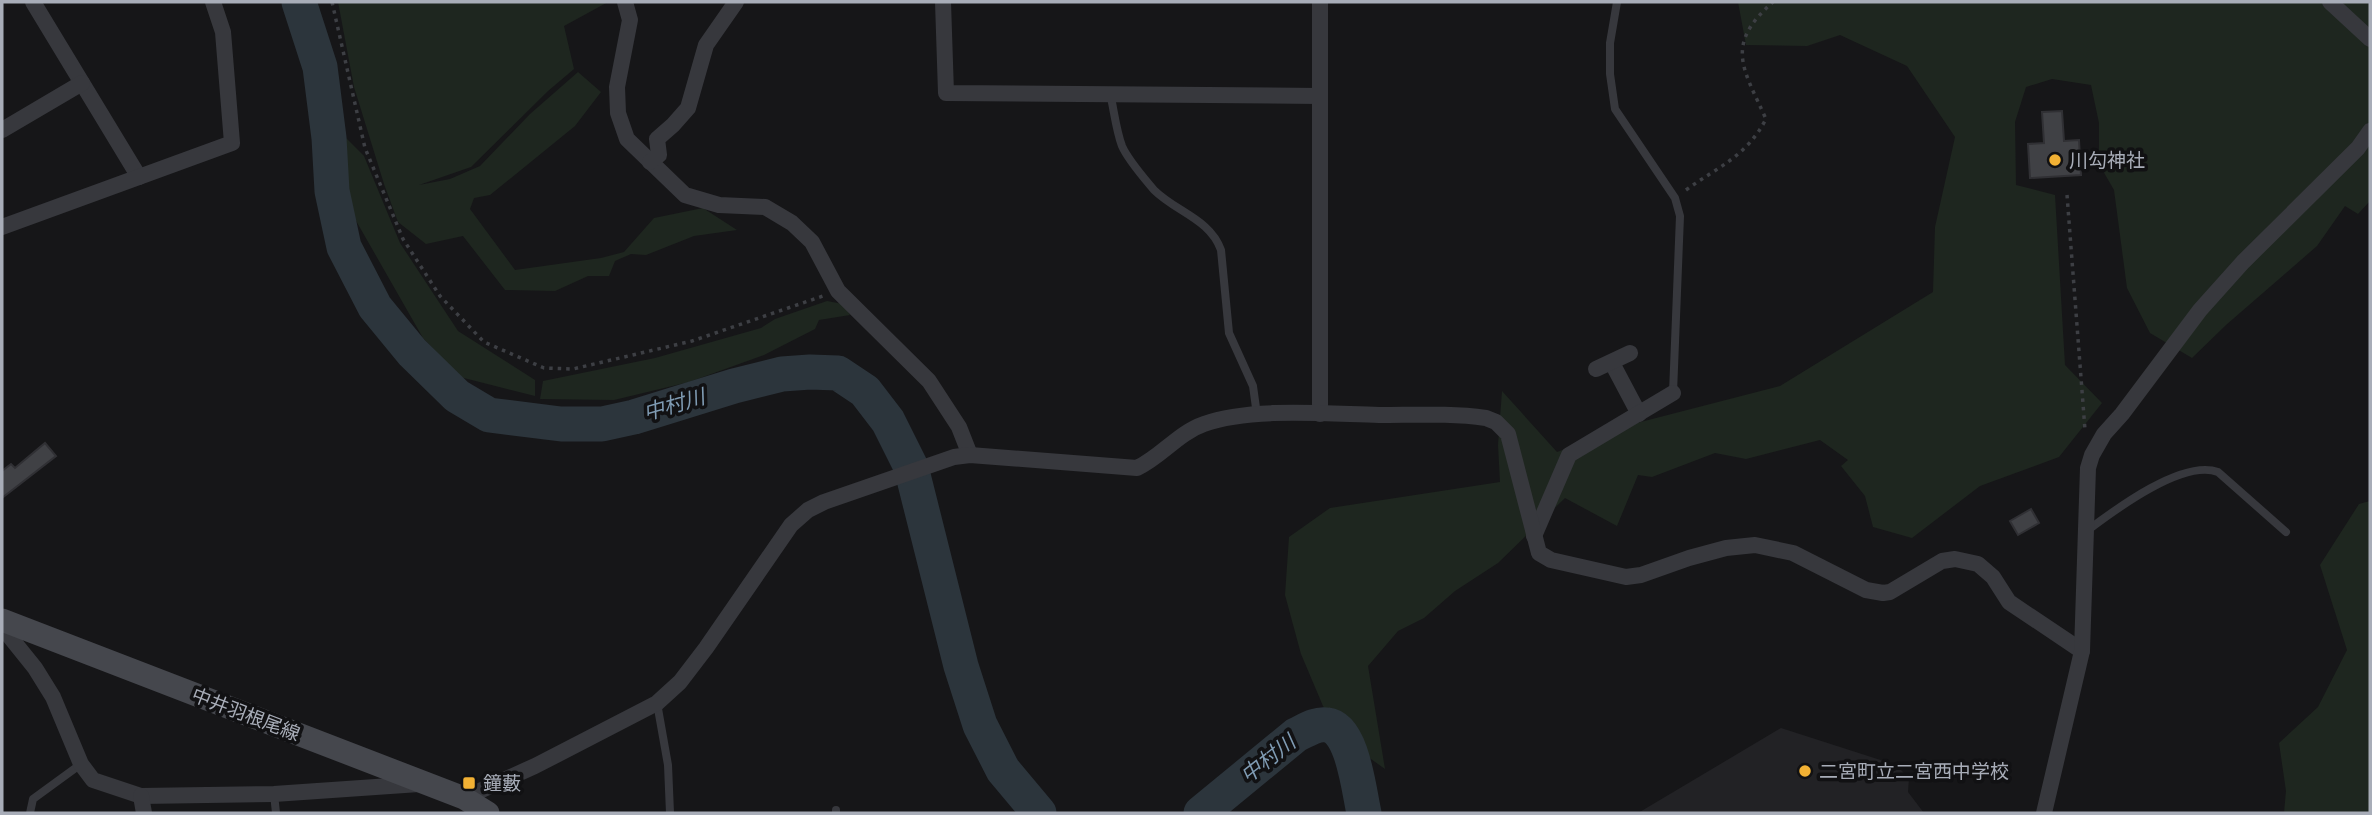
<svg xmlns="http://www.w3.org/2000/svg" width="2372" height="815" font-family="'Roboto Condensed','Noto Sans JP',sans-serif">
	<rect width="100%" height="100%" fill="#161618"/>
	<!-- built -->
	<path fill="#222225" d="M1781,728L1896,765L1909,778L1908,792L1924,813H1638Z"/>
	<!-- green -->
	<g fill="#1e261f">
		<path d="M338,2H608L564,26L574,69L548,91L471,167L419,185L450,179L480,166L530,114L578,72L601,92L575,126L490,195L474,198L470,209L515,270L601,258L624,252L654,218L703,208L737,230L694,236L646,255L631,254L615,261L609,276H588L555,291L505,290L463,236L426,244L398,222L384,184L354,87Z"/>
		<path d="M1738,2H2370V201L2358,214L2345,206L2317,246L2226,325L2192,358L2150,333L2127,288L2114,190L2099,164V123L2091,85L2052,79L2026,87L2015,122L2016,185L2055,195L2065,365L2102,403L2059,457L1980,486L1912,538L1873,527L1865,496L1841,466L1848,460L1820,440L1746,459L1715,453L1652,477L1638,475L1617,526L1565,498L1498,563L1455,591L1424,618L1398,631L1368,666L1385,769L1357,749L1323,706L1301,654L1285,595L1289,537L1330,508L1500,482L1498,445L1502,391L1557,452L1629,425L1780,386L1933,292L1935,227L1955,137L1907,66L1840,35L1807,46L1746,45Z"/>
		<path d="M338,130L364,156L400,243L458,331L535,380V396L460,377L423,338L347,205L339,167Z"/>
		<path d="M827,301L843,304L850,315L819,320L815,329L764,355L689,382L614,400L540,399L543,381L655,358L761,328L775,319Z"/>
		<path d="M2370,501V813H2284L2286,791L2279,743L2318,707L2347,650L2320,565L2359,504Z"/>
	</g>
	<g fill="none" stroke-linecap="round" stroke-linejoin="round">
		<!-- river -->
		<g stroke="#2c353c" stroke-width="35">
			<path d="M299,2L320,67L329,138L332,191L344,247L375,307L412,352L457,396L489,415L561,424H602L634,417L734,386L782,374L810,372L838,373L865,391L888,421L911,467L961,666L980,725L1003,770L1039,813"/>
			<path d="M1201,813L1296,735C1305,731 1316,723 1327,725C1353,728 1359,792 1364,813"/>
		</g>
	</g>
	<!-- building -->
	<g fill="#404145" stroke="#303034" stroke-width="2">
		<path d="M2062,111L2064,141L2079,140L2081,175L2030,178L2028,144L2044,143L2042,112Z"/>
		<path d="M45,443L56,456L2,498V471L11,464L15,468Z"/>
		<path d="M2031,509L2039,523L2018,535L2010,521Z"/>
	</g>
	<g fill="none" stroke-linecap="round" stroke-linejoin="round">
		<!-- path -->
		<g stroke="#3d3f44" stroke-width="3.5" stroke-dasharray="3.5 5" stroke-linecap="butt">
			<path d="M332,2L365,148L403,239L440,296L484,342L544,368L573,369L692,341L823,296"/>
			<path d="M1686,190C1719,166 1746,157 1766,119C1743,68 1724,45 1773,2"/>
			<path d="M2067,195L2085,430"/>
		</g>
		<!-- lane -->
		<g stroke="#37383d" stroke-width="8">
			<path d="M1617,2L1610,43V74L1615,109L1675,198L1680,216L1673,393"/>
			<path d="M1110,93C1114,110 1116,130 1122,146C1128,160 1144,178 1154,190C1176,212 1210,219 1221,250L1229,333L1253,386L1257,415"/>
			<path d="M2088,530C2116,509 2183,459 2218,472L2286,532"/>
			<path d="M657,703L668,765L670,813"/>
			<path d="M274,794L276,813"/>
			<path d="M836,810V813"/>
			<path d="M30,813L33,799L81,764"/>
		</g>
		<!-- street -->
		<g stroke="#37383d" stroke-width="16">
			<path d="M33,2L139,177"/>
			<path d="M625,2L630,20L617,87L618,113L627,139L685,195L719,205L765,207L792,223L812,242L838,291L929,381L959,427L970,455"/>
			<path d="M943,2L946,93L1320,96"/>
			<path d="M1320,2V414"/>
			<path d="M2330,2L2370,39"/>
			<path d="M2,130L82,83"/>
			<path d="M650,162L659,155L657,139L673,125L688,108L706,45L736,2"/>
			<path d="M2,227L232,143L223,32L213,2"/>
			<path d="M1612,363L1639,414"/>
			<path d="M1596,369L1630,353"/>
			<path d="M1534,536L1569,455L1673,393"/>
			<path d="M6,622V632L35,668L53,697L81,764L93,780L141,796L274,794L419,784"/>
			<path d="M141,796L144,813"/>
			<path d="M464,798L535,766L657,703L680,682L706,648L791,525L808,510L824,502L954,457L970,455L1137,468C1162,456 1178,433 1204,424C1250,407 1329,414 1379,415C1415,415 1451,413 1486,418L1496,422L1508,434L1539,553L1551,560L1626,577L1641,575L1689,558L1726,548L1755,545L1793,553L1866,590L1883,593L1890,592L1942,561L1955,559L1978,564L1993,577L2009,602L2082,651"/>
			<path d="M2044,813L2082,651L2088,468L2092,455L2104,434L2122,414L2200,310L2243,262L2358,148L2370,131"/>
		</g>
		<!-- secondary -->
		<path stroke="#45474d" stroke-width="23" d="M2,620L464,798L488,813"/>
	</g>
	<!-- markers -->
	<g fill="#f2b134" stroke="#111113" stroke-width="2.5">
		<circle cx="2055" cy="160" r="7"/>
		<circle cx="1805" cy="771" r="7"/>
		<rect x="462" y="776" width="14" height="14" rx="3.5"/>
	</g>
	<g text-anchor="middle" stroke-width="7" stroke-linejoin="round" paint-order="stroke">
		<!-- poi labels -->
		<g font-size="19" fill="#a8adb8" stroke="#111113" text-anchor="start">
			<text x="2069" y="167">川勾神社</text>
			<text x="1819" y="778">二宮町立二宮西中学校</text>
			<text x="483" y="790">鐘藪</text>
		</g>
		<!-- street labels -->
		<g font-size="19" fill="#a8adb8" stroke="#111113">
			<text transform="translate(246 714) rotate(21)" y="7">中井羽根尾線</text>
		</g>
		<!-- water labels -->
		<g font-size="21" font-style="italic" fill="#7f9bb3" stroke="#111113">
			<text transform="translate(674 405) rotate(-16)" y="7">中村川</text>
			<text transform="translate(1268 759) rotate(-38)" y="7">中村川</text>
		</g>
	</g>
	<!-- border -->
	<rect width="2372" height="815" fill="none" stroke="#a8adb8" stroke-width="7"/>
</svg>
